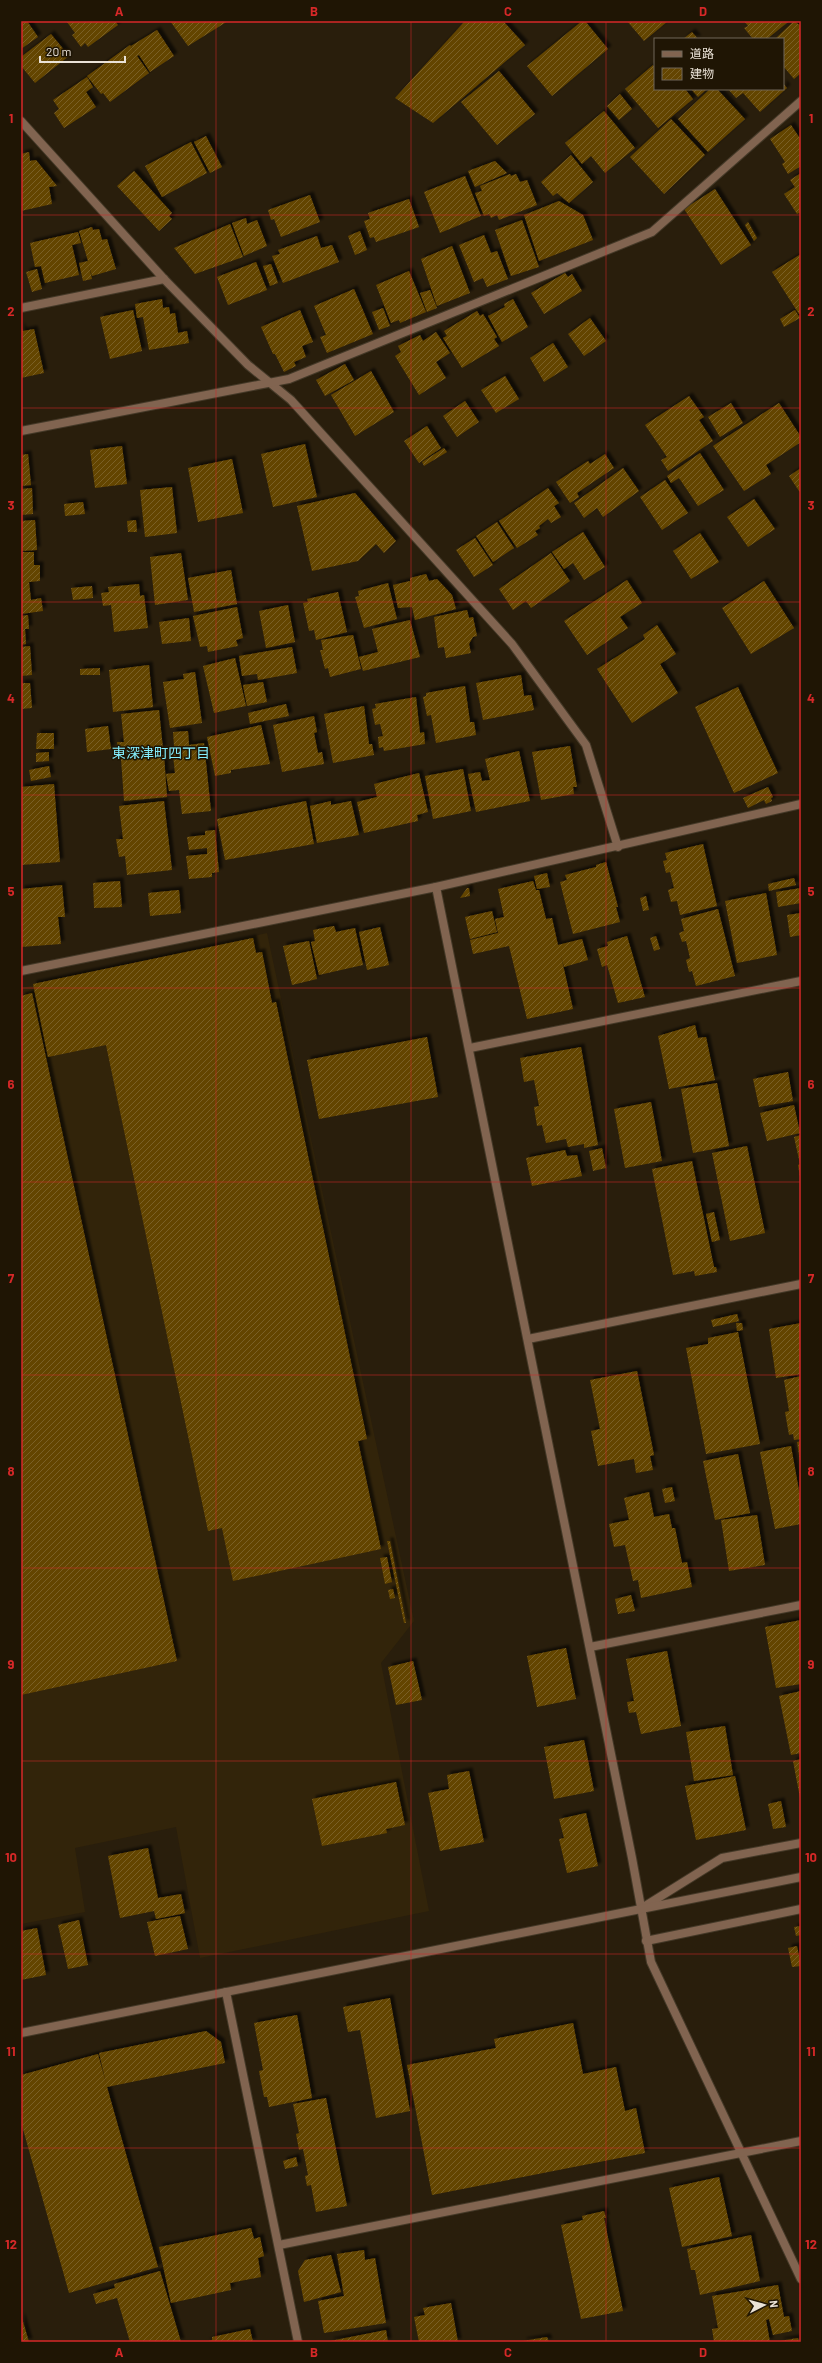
<svg xmlns="http://www.w3.org/2000/svg" width="822" height="2363" font-family="Barlow,'Noto Sans JP',sans-serif">
	<defs>
		<pattern id="building-hatch" width="6" height="6" patternUnits="userSpaceOnUse"><rect width="6" height="6" fill="#644501"/><path d="M-1 1l2-2M0 6l6-6M5 7l2-2" fill="none" stroke="#7a6025"/></pattern>
		<filter id="shadow"><feDropShadow dx="3.5" dy="-3.5" stdDeviation="1" flood-color="#0009"/></filter>
	</defs>
	<rect width="100%" height="100%" fill="#291e0c"/>
	<!-- built -->
	<path fill="#32240a" d="M267,933L414,1621L381,1663L429,1911L200,1958L176,1827L75,1848L85,1912L21,1924V988Z"/>
	<!-- building -->
	<g fill="url(#building-hatch)" filter="url(#shadow)">
		<path d="M27,21L38,37L21,49V22Z"/>
		<path d="M69,21H115L118,25L88,47L85,43L81,47L72,35L75,33L67,22Z"/>
		<path d="M170,21H228L188,46Z"/>
		<path d="M465,21H503L525,45L433,123L395,98Z"/>
		<path d="M582,21H585L608,49L552,96L527,66Z"/>
		<path d="M627,21H668L644,41Z"/>
		<path d="M744,21H787L788,22L767,39H753L744,28L748,26Z"/>
		<path d="M794,21L801,26V73L794,79L783,66V39H775Z"/>
		<path d="M157,30L174,56L150,72L139,55L137,56L149,73L110,102L103,93L101,94L87,76L130,45L136,54L131,46Z"/>
		<path d="M692,32L698,39H683Z"/>
		<path d="M51,34L69,56L35,83L21,66V57Z"/>
		<path d="M653,65L655,69V89H685L693,99L658,128L625,89Z"/>
		<path d="M499,71L535,114L497,145L461,102Z"/>
		<path d="M87,77L93,87L86,92L96,107L64,128L54,113L59,109L53,100Z"/>
		<path d="M783,83L787,88L760,112L743,93L736,98L728,89H783Z"/>
		<path d="M691,89H707L698,97Z"/>
		<path d="M710,89H717L745,119L708,152L678,119Z"/>
		<path d="M620,94L632,109L619,120L607,106Z"/>
		<path d="M604,111L635,148L605,173L591,156L582,164L565,143Z"/>
		<path d="M671,119L705,155L664,194L630,157Z"/>
		<path d="M791,125L801,140V166L788,174L782,164L785,162L770,139Z"/>
		<path d="M206,136L222,167L210,173L194,142Z"/>
		<path d="M191,142L207,173L162,197L145,166Z"/>
		<path d="M29,152L30,161L36,160L57,186L49,187L52,204L21,211V154Z"/>
		<path d="M571,155L593,182L569,203L557,193L553,196L541,182Z"/>
		<path d="M495,161L507,173L475,187L468,171Z"/>
		<path d="M134,171L172,213L169,216L172,219L159,231L117,186Z"/>
		<path d="M801,173V212L797,214L784,194L795,187L790,180Z"/>
		<path d="M510,174L511,176L516,174L520,182L527,180L537,205L499,220L497,215L491,218L489,214L484,216L475,193L482,191L480,186Z"/>
		<path d="M465,176L481,216L440,233L424,192Z"/>
		<path d="M715,189L751,245L721,265L684,209Z"/>
		<path d="M310,195L320,222L281,237L274,219L271,220L268,210Z"/>
		<path d="M409,199L419,227L376,242L374,237L370,238L364,221L370,219L368,213Z"/>
		<path d="M559,201L583,215L593,240L539,261L524,215Z"/>
		<path d="M246,218L247,224L257,220L267,246L244,256L232,223Z"/>
		<path d="M522,220L539,267L511,276L495,230Z"/>
		<path d="M748,222L757,238L754,241L745,225Z"/>
		<path d="M230,224L243,257L195,274L174,248Z"/>
		<path d="M92,227L93,230L99,229L102,240L107,239L116,269L92,276L89,266L92,279L83,281L79,263L88,261L79,231Z"/>
		<path d="M360,231L367,250L355,255L348,236Z"/>
		<path d="M78,232L81,243L72,245L79,275L45,283L41,266L35,267L30,243Z"/>
		<path d="M484,235L491,253L497,251L508,279L487,287L483,278L474,282L459,245Z"/>
		<path d="M317,236L321,248L332,245L339,262L283,283L272,256L280,254L278,250Z"/>
		<path d="M452,246L470,293L437,306L421,259Z"/>
		<path d="M801,254V312L799,314L772,272Z"/>
		<path d="M256,262L267,290L228,305L217,277Z"/>
		<path d="M271,264L278,283L270,286L263,266Z"/>
		<path d="M37,269L42,289L32,292L26,272Z"/>
		<path d="M409,271L426,312L400,323L399,320L391,323L376,285Z"/>
		<path d="M565,273L568,277L572,274L582,291L544,314L531,293Z"/>
		<path d="M354,289L373,334L327,353L320,337L326,335L314,306Z"/>
		<path d="M430,290L437,308L427,312L420,293Z"/>
		<path d="M162,299L163,308L169,307L170,314L175,313L178,333L187,331L189,343L149,350L143,317L137,318L135,304Z"/>
		<path d="M513,299L528,327L502,342L488,316L505,307L504,304Z"/>
		<path d="M383,308L390,326L379,330L372,312Z"/>
		<path d="M133,310L142,351L110,359L100,317Z"/>
		<path d="M300,310L313,342L302,346L306,357L294,362L296,366L284,372L275,354H273L261,327Z"/>
		<path d="M795,310L800,318L784,327L780,319Z"/>
		<path d="M477,311L480,316L483,314L497,337L494,339L499,346L462,368L443,338L447,336L444,331Z"/>
		<path d="M590,318L606,341L584,356L568,334Z"/>
		<path d="M21,325L23,331L34,329L44,373L21,378Z"/>
		<path d="M436,332L450,353L436,362L446,378L419,395L395,356L401,352L398,346L420,335L423,341Z"/>
		<path d="M553,343L568,367L544,382L530,358Z"/>
		<path d="M345,364L354,380L325,396L316,380Z"/>
		<path d="M371,371L394,412L355,436L331,395Z"/>
		<path d="M505,376L519,399L496,413L481,390Z"/>
		<path d="M689,396L704,417L699,420L713,441L668,471L661,460L667,457L645,425Z"/>
		<path d="M465,401L479,422L457,437L443,416Z"/>
		<path d="M731,403L743,423L720,437L708,417Z"/>
		<path d="M779,403L801,437V442L766,465L771,474L744,491L713,446Z"/>
		<path d="M427,426L441,448L419,463L404,441Z"/>
		<path d="M305,444L317,497L273,507L261,454Z"/>
		<path d="M122,446L127,484L95,488L90,450Z"/>
		<path d="M444,448L447,452L424,466L422,462Z"/>
		<path d="M700,453L724,490L698,506L679,478L671,483L667,476Z"/>
		<path d="M28,454L31,485L21,486V455Z"/>
		<path d="M605,454L614,468L577,493L579,497L570,503L556,482L588,461L590,464Z"/>
		<path d="M232,459L243,513L198,522L188,468Z"/>
		<path d="M623,468L639,491L603,517L597,508L584,518L574,503Z"/>
		<path d="M801,468V494L789,476Z"/>
		<path d="M665,480L688,513L662,530L640,497Z"/>
		<path d="M172,487L177,533L145,537L140,490Z"/>
		<path d="M32,488L33,514L21,515V489Z"/>
		<path d="M548,488L559,503L554,506L561,517L551,523L548,519L539,526L540,528L535,531L538,535L517,548L499,521Z"/>
		<path d="M355,493L396,541L384,553L376,544L358,561L312,571L297,506Z"/>
		<path d="M754,499L775,529L748,547L727,517Z"/>
		<path d="M83,502L85,514L65,516L64,504Z"/>
		<path d="M35,520L37,550L21,551V521Z"/>
		<path d="M136,520L137,532H128L127,521Z"/>
		<path d="M497,522L514,548L493,562L476,536Z"/>
		<path d="M583,532L605,567L584,580L573,563L564,569L552,552Z"/>
		<path d="M700,533L719,562L691,579L673,551Z"/>
		<path d="M475,538L493,565L474,577L456,550Z"/>
		<path d="M21,552H34V565H40V581L29,582L31,600L41,598L43,611L21,614Z"/>
		<path d="M181,553L188,600L155,605L150,557Z"/>
		<path d="M551,553L570,581L531,608L526,601L513,610L499,589Z"/>
		<path d="M231,570L237,604L194,612L188,578Z"/>
		<path d="M426,574L429,581L437,579L452,595L456,609L415,620L412,607L398,608L393,585L410,581V578Z"/>
		<path d="M627,580L642,603L620,617L628,628L587,655L564,621Z"/>
		<path d="M764,581L794,628L751,654L722,608Z"/>
		<path d="M388,583L397,619L364,628L355,597L359,596L358,591Z"/>
		<path d="M139,584L140,596L144,595L148,628L114,632L111,605L103,606L101,593L109,592L108,587Z"/>
		<path d="M92,586L93,598L73,600L71,588Z"/>
		<path d="M338,592L347,632L316,640L314,630L309,631L303,603L308,602L307,599Z"/>
		<path d="M288,605L295,642L266,648L259,611Z"/>
		<path d="M237,607L243,638L236,640L238,646L208,652L207,646L200,647L193,616Z"/>
		<path d="M467,610L469,618L473,617L477,636L473,637L469,644L471,653L446,658L444,647L438,648L434,617Z"/>
		<path d="M28,615L29,629H25L26,644L21,645V616Z"/>
		<path d="M189,618L191,641L162,644L159,622Z"/>
		<path d="M410,620L420,657L363,671L359,657L378,652L372,629Z"/>
		<path d="M657,625L676,654L660,664L678,693L632,723L597,669L645,639L643,635Z"/>
		<path d="M353,635L361,669L330,677L328,668L325,669L320,650H323L321,640Z"/>
		<path d="M30,646L32,675L21,676V647Z"/>
		<path d="M292,647L297,673L258,680L257,674L242,676L239,656Z"/>
		<path d="M235,658L246,706L214,713L203,666Z"/>
		<path d="M149,665L153,707L113,712L109,670Z"/>
		<path d="M100,668V675H80V669Z"/>
		<path d="M195,672L202,723L170,728L163,682L184,679L183,674Z"/>
		<path d="M521,675L524,696L531,695L534,710L483,720L476,683Z"/>
		<path d="M263,682L267,702L247,706L243,685Z"/>
		<path d="M21,683H30L32,708L21,709Z"/>
		<path d="M465,686L470,722H474L476,735L436,743L431,715L427,716L423,697L426,696V693Z"/>
		<path d="M738,687L778,773L734,793L695,707Z"/>
		<path d="M416,697L420,733L424,732L425,744L384,751L383,747L379,748L378,737L383,736L380,724L375,725L372,709L376,708L375,704Z"/>
		<path d="M286,704L289,716L250,724L248,713Z"/>
		<path d="M364,706L369,744H372L374,755L333,763L324,714Z"/>
		<path d="M159,710L163,749L118,754L117,742H124L121,714Z"/>
		<path d="M314,716L317,732L314,733L318,753L322,752L324,764L282,772L273,725Z"/>
		<path d="M261,725L270,764L231,770V773L215,776L207,737Z"/>
		<path d="M108,726L111,749L87,752L85,729Z"/>
		<path d="M188,731L189,745L204,743L211,811L182,814L179,790L169,791L166,774L175,773L172,747L174,746L173,732Z"/>
		<path d="M37,733H54V749H36Z"/>
		<path d="M570,746L577,787H573L574,794L541,800L532,752Z"/>
		<path d="M519,751L530,801L476,812L468,774L480,772L482,781L490,780L485,759Z"/>
		<path d="M49,752V761L36,762V753Z"/>
		<path d="M164,755L167,797L124,801L121,759Z"/>
		<path d="M49,766L51,777L31,781L29,770Z"/>
		<path d="M463,769L471,811L433,819L425,776Z"/>
		<path d="M419,773L428,812L417,815L418,821L364,833L357,802L377,797L374,784Z"/>
		<path d="M54,784L60,862L21,865V787Z"/>
		<path d="M768,787L773,797L771,798L772,801L766,804L764,800L748,808L743,798Z"/>
		<path d="M164,801L172,870L127,875L125,856L119,857L116,839H123L119,806Z"/>
		<path d="M306,801L314,844L225,860L217,819Z"/>
		<path d="M331,801V805L351,801L359,835L317,843L310,806Z"/>
		<path d="M215,830L219,872L212,873V877L189,879L186,856L207,854V848L189,850L187,837L205,835V831Z"/>
		<path d="M703,844L717,906L680,915L677,901L671,902L668,890L674,888L670,872L666,873L663,861L667,860L665,853Z"/>
		<path d="M606,862L618,907H616L620,922L573,934L560,882L567,880L565,875L596,867V865Z"/>
		<path d="M547,873L550,887L537,889L534,876Z"/>
		<path d="M794,878L796,885L769,891L768,884Z"/>
		<path d="M120,881L122,907L94,908L93,883Z"/>
		<path d="M533,881L536,890H539L546,919L552,918L558,945L582,939L588,960L564,967L561,956L573,1009L527,1019L509,946L473,954L470,940L498,933L495,919L504,917L498,889Z"/>
		<path d="M62,885L65,917H58L61,944L21,947V889Z"/>
		<path d="M467,888H469L470,896L460,898Z"/>
		<path d="M801,888V903L778,907L776,892Z"/>
		<path d="M179,890L181,913L150,916L148,893Z"/>
		<path d="M766,893L777,955L737,963L725,901Z"/>
		<path d="M646,896L649,910L643,911L640,898Z"/>
		<path d="M718,909L735,976L696,986L692,971L689,972L686,960L690,958L686,941L682,942L679,933L684,931L681,919Z"/>
		<path d="M492,911L497,932L470,939L465,917Z"/>
		<path d="M801,913V935L790,937L787,915Z"/>
		<path d="M334,926L336,932L355,928L363,965L319,975L311,942L315,941L313,930Z"/>
		<path d="M380,927L389,965L367,970L359,932Z"/>
		<path d="M627,936L645,997L618,1003L607,965L602,967L597,949L608,946L607,942Z"/>
		<path d="M656,936L660,949L654,951L650,938Z"/>
		<path d="M253,938L256,953L262,952L272,1003L276,1002L367,1439L358,1441L381,1549L233,1581L222,1528L208,1531L106,1045L48,1057L33,984Z"/>
		<path d="M309,941L317,979L292,985L283,946Z"/>
		<path d="M32,993L177,1661L21,1695V996Z"/>
		<path d="M695,1025L698,1038L706,1037L715,1080L669,1089L658,1036Z"/>
		<path d="M427,1037L438,1097L319,1119L307,1060Z"/>
		<path d="M581,1047L598,1145L584,1148V1144L568,1147L566,1139L546,1143L542,1125L537,1126L534,1107L539,1106L534,1080L524,1082L520,1058Z"/>
		<path d="M788,1072L793,1101L759,1107L753,1079Z"/>
		<path d="M717,1083L729,1146L693,1153L681,1089Z"/>
		<path d="M651,1102L662,1161L625,1168L614,1109Z"/>
		<path d="M794,1105L800,1133L767,1141L760,1113Z"/>
		<path d="M801,1135V1177H800L798,1165L800,1164L794,1137Z"/>
		<path d="M747,1146L765,1233L730,1241L712,1153Z"/>
		<path d="M602,1148L606,1168L593,1171L589,1151Z"/>
		<path d="M565,1150L567,1156L577,1155L582,1176L532,1186L526,1158Z"/>
		<path d="M692,1161L714,1267H716L717,1272L695,1276L694,1271L673,1275L652,1169Z"/>
		<path d="M714,1212L720,1240L712,1242L706,1214Z"/>
		<path d="M737,1314L739,1321L713,1327L711,1320Z"/>
		<path d="M736,1323H742L743,1330L737,1331Z"/>
		<path d="M801,1323V1374L776,1378L769,1329Z"/>
		<path d="M738,1332L760,1444L706,1454L686,1348L708,1344V1338Z"/>
		<path d="M637,1371L654,1455L650,1456L653,1470L636,1473L634,1459L598,1466L591,1431L600,1429L590,1380Z"/>
		<path d="M801,1376V1439L794,1440L793,1434L789,1435L785,1412L789,1411L784,1380Z"/>
		<path d="M801,1441V1461H800L797,1442Z"/>
		<path d="M791,1446L801,1502V1524L775,1529L760,1452Z"/>
		<path d="M738,1454L750,1513L715,1520L703,1461Z"/>
		<path d="M672,1487L675,1501L665,1503L662,1489Z"/>
		<path d="M649,1492L654,1517L669,1514L672,1528H675L682,1563L687,1562L692,1587L641,1598L638,1580L633,1581L625,1545L614,1547L609,1524L629,1520L624,1498Z"/>
		<path d="M757,1515L765,1565L729,1571L721,1520Z"/>
		<path d="M387,1541H390L406,1623H404Z"/>
		<path d="M387,1557L392,1582L385,1584L380,1558Z"/>
		<path d="M393,1589L395,1598L390,1599L388,1590Z"/>
		<path d="M631,1595L635,1611L618,1614L615,1599Z"/>
		<path d="M801,1620V1684L776,1688L765,1627Z"/>
		<path d="M566,1648L576,1699L537,1707L527,1656Z"/>
		<path d="M667,1651L681,1726L641,1734L636,1712L629,1713L627,1702L634,1701L626,1659Z"/>
		<path d="M413,1661L422,1700L396,1705L388,1667Z"/>
		<path d="M801,1691V1753L791,1755L779,1696Z"/>
		<path d="M725,1726L733,1775L694,1781L686,1732Z"/>
		<path d="M584,1740L594,1791L554,1799L544,1747Z"/>
		<path d="M801,1759V1798H800L793,1761Z"/>
		<path d="M469,1771L484,1842L440,1851L428,1793L449,1789L447,1775Z"/>
		<path d="M735,1776L746,1830L696,1840L685,1786Z"/>
		<path d="M396,1782L405,1825L386,1829L387,1833L322,1846L312,1799Z"/>
		<path d="M781,1801L786,1827L773,1829L768,1804Z"/>
		<path d="M586,1813L598,1866L567,1873L559,1839L564,1838L559,1819Z"/>
		<path d="M148,1848L158,1898L181,1894L185,1913L156,1919L154,1911L120,1918L108,1856Z"/>
		<path d="M180,1916L188,1949L155,1956L147,1922Z"/>
		<path d="M79,1920L88,1965L68,1969L58,1925Z"/>
		<path d="M801,1926V1935L796,1936L794,1927Z"/>
		<path d="M37,1928L46,1975L21,1980V1931Z"/>
		<path d="M797,1946L801,1966L792,1967L788,1948Z"/>
		<path d="M390,1998L410,2111L376,2118L360,2030L348,2032L343,2007Z"/>
		<path d="M297,2015L312,2098L269,2107L267,2097H264L259,2071L263,2070L254,2023Z"/>
		<path d="M573,2023L583,2074L616,2067L625,2111L636,2108L645,2153L432,2195L407,2065L496,2048L494,2039Z"/>
		<path d="M206,2031L221,2042L225,2063L107,2087L158,2267L69,2293L21,2122V2075L98,2054L106,2083L99,2053Z"/>
		<path d="M326,2098L347,2206L316,2212L311,2185L307,2186L305,2176L308,2175L303,2149L299,2150L296,2134L299,2133L293,2104Z"/>
		<path d="M296,2157L298,2166L285,2169L283,2161Z"/>
		<path d="M719,2177L732,2236L682,2247L669,2188Z"/>
		<path d="M604,2211L606,2218H604L623,2311L581,2319L561,2225L583,2220L582,2216Z"/>
		<path d="M251,2228L254,2239L260,2237L264,2256L258,2258L261,2277L230,2283L231,2290L171,2303L159,2247Z"/>
		<path d="M751,2235L760,2281L700,2295L695,2270H691L687,2249Z"/>
		<path d="M364,2250L365,2260L375,2258L386,2323L324,2333L318,2301L344,2296L337,2254Z"/>
		<path d="M331,2255L341,2292L304,2302L298,2271L305,2260Z"/>
		<path d="M160,2271L181,2342H130L117,2298L96,2304L93,2294L115,2288L114,2284Z"/>
		<path d="M778,2285L784,2317L789,2316L792,2331L773,2335L769,2319L766,2320L770,2342H714L712,2329L718,2328L712,2296Z"/>
		<path d="M451,2303L458,2342H419L414,2317L425,2315L423,2308Z"/>
		<path d="M21,2315L29,2342H21Z"/>
		<path d="M250,2329L253,2342H205L212,2340V2337Z"/>
		<path d="M386,2330L388,2342H330V2341Z"/>
		<path d="M547,2337L549,2342H523V2341Z"/>
		<path d="M798,2338L799,2342H780V2341Z"/>
	</g>
	<g fill="none" stroke-linecap="round" stroke-linejoin="round">
		<defs>
			<g id="minor">
				<path d="M21,121L164,279L248,365L291,400L512,644L586,745L618,847"/>
				<path d="M21,308L164,279"/>
				<path d="M21,431L289,379L652,232L801,101"/>
				<path d="M436,887L632,1858L651,1962L801,2279"/>
				<path d="M21,971L436,887L801,804"/>
				<path d="M470,1048L801,981"/>
				<path d="M528,1339L801,1284"/>
				<path d="M590,1647L801,1605"/>
				<path d="M642,1908L722,1858L801,1843"/>
				<path d="M646,1941L801,1909"/>
				<path d="M226,1992L298,2342"/>
				<path d="M279,2245L801,2141"/>
			</g>
			<path id="tertiary" d="M21,2033L801,1877"/>
		</defs>
		<!-- minor casing -->
		<use href="#minor" stroke="#443928" stroke-width="10"/>
		<!-- tertiary casing -->
		<use href="#tertiary" stroke="#443928" stroke-width="10"/>
		<!-- minor -->
		<use href="#minor" stroke="#816450" stroke-width="8"/>
		<!-- tertiary -->
		<use href="#tertiary" stroke="#816450" stroke-width="8"/>
	</g>
	<!-- grid -->
	<path fill="none" stroke="#d62828" stroke-width="1" stroke-opacity="0.55" d="M216,21V2342M411,21V2342M606,21V2342M21,215H801M21,408H801M21,602H801M21,795H801M21,988H801M21,1182H801M21,1375H801M21,1568H801M21,1761H801M21,1954H801M21,2148H801"/>
	<g text-anchor="middle" stroke-width="3" stroke-linejoin="round" paint-order="stroke">
		<!-- neighbourhood labels -->
		<g font-size="14" fill="#84edfc" stroke="#1f1504">
			<text x="161" y="758">東深津町四丁目</text>
		</g>
	</g>
	<!-- border -->
	<rect width="822" height="2363" fill="none" stroke="#1f1504" stroke-width="44"/>
	<!-- legend -->
	<rect x="654" y="38" width="130" height="52" fill="#1f1504" stroke="#706758"/>
	<rect x="662" y="51" width="20" height="6" fill="#816450" stroke="#706758"/>
	<text x="690" y="58" font-size="12" fill="#eae2d7">道路</text>
	<rect x="662" y="68" width="20" height="12" fill="url(#building-hatch)" stroke="#706758"/>
	<text x="690" y="78" font-size="12" fill="#eae2d7">建物</text>
	<!-- north arrow -->
	<g transform="translate(764 2305) rotate(84)" stroke="#1f1504" stroke-width="3" paint-order="stroke">
	<path d="M0-3L7 15L0 10L-7 15Z" fill="#eae2d7"/>
	<text y="-6" font-size="11" font-weight="bold" text-anchor="middle" fill="#eae2d7">N</text>
	</g>
	<!-- scale -->
	<path d="M40 56v6h85v-6" fill="none" stroke="#eae2d7" stroke-width="2"/>
	<text x="46" y="56" font-size="12" fill="#eae2d7" stroke="#1f1504" stroke-width="3" paint-order="stroke">20 m</text>
	<rect x="22" y="22" width="778" height="2319" fill="none" stroke="#d62828" stroke-width="1.5"/>
	<g font-size="13" text-anchor="middle" font-weight="bold" fill="#d62828">
		<text x="119" y="16">A</text>
		<text x="314" y="16">B</text>
		<text x="508" y="16">C</text>
		<text x="703" y="16">D</text>
		<text x="11" y="123">1</text>
		<text x="811" y="123">1</text>
		<text x="11" y="316">2</text>
		<text x="811" y="316">2</text>
		<text x="11" y="510">3</text>
		<text x="811" y="510">3</text>
		<text x="11" y="703">4</text>
		<text x="811" y="703">4</text>
		<text x="11" y="896">5</text>
		<text x="811" y="896">5</text>
		<text x="11" y="1089">6</text>
		<text x="811" y="1089">6</text>
		<text x="11" y="1283">7</text>
		<text x="811" y="1283">7</text>
		<text x="11" y="1476">8</text>
		<text x="811" y="1476">8</text>
		<text x="11" y="1669">9</text>
		<text x="811" y="1669">9</text>
		<text x="11" y="1862">10</text>
		<text x="811" y="1862">10</text>
		<text x="11" y="2056">11</text>
		<text x="811" y="2056">11</text>
		<text x="11" y="2249">12</text>
		<text x="811" y="2249">12</text>
		<text x="119" y="2357">A</text>
		<text x="314" y="2357">B</text>
		<text x="508" y="2357">C</text>
		<text x="703" y="2357">D</text>
	</g>
</svg>
